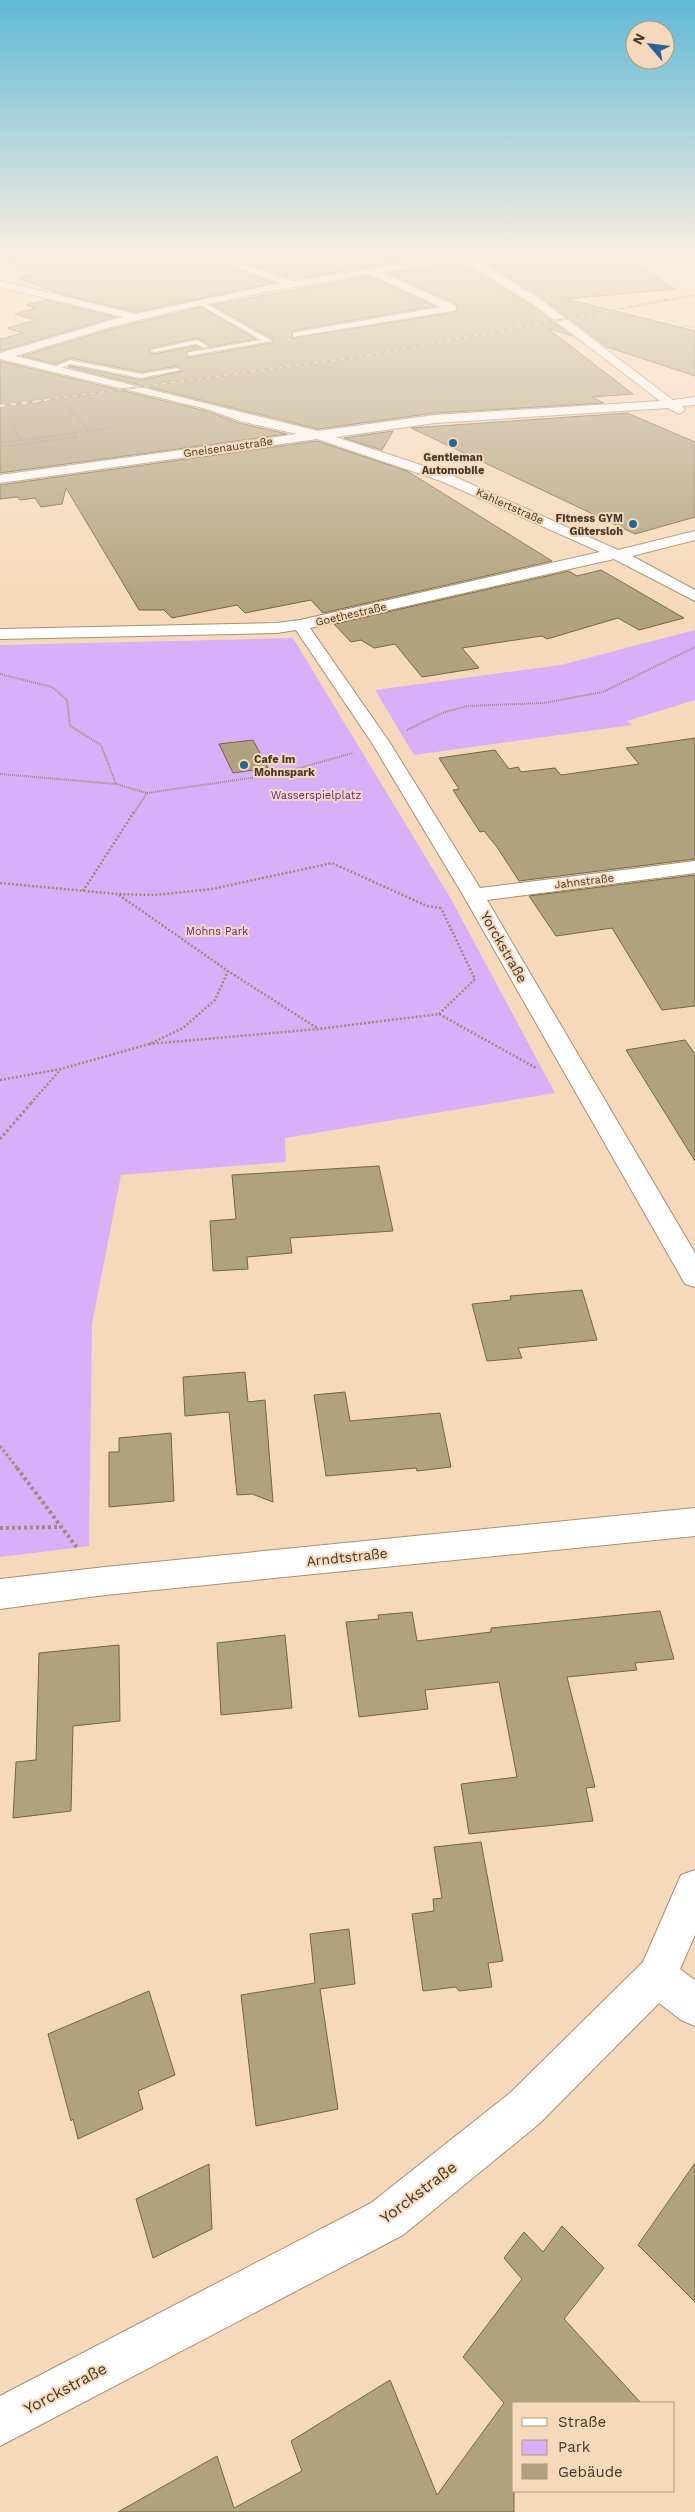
<svg xmlns="http://www.w3.org/2000/svg" width="695" height="2512" font-family="'Work Sans',sans-serif">
	<rect width="100%" height="100%" fill="#f6d9ba"/>
	<!-- green -->
	<g fill="#daaff9">
		<path d="M695,630V700L627,721L632,725L414,755L375,690L561,665Z"/>
		<path d="M293,638L451,899L555,1093L285,1138L286,1162L121,1175L92,1324L89,1546L0,1557V645Z"/>
	</g>
	<!-- building -->
	<g fill="#b0a27e" stroke="#736644">
		<path d="M4,256H202L274,283L136,312L61,294L18,278L38,273L3,261Z"/>
		<path d="M226,256H439L294,279Z"/>
		<path d="M485,256H613L619,261L623,258L675,289L566,299L695,331V376L607,347L541,297L479,259Z"/>
		<path d="M461,263L531,305L572,336L547,328L633,394L592,397L604,403L435,413L318,429L68,367L71,366L141,380L183,371L178,366L141,372L70,358L56,364L22,356L108,330L201,307L256,339L210,347L209,344L197,338L150,348L149,352L154,354L196,346L201,348L187,351L188,358L272,343L273,339L212,305L369,276L435,306L297,330L292,332V338L452,313L457,311V304L388,273Z"/>
		<path d="M46,300L116,317L0,351V339L23,333L7,328L36,320L15,314L36,308L26,305Z"/>
		<path d="M0,361L206,411L239,423L287,434L0,473Z"/>
		<path d="M627,413L695,442V517L635,534L411,428Z"/>
		<path d="M393,431L382,450L344,438Z"/>
		<path d="M317,441L407,471L552,561L323,613L311,600L245,613L237,605L172,618L164,610H139L66,488L62,504L41,507L35,498L20,500L18,497L0,499V485Z"/>
		<path d="M601,570L684,618L639,630L618,618L547,639L542,636L462,648L479,668L422,677L395,644L374,648L361,640L351,642L334,624L569,571L577,576Z"/>
		<path d="M695,738V859L519,881L497,847L484,831L480,832L453,790L459,789L439,758L495,750L509,769L518,767L521,772L555,768L561,775L639,764L626,748Z"/>
		<path d="M253,740L268,768L233,773L219,744Z"/>
		<path d="M695,875V1006L662,1010L612,928L556,936L529,896Z"/>
		<path d="M685,1040L695,1054V1161L626,1050Z"/>
		<path d="M379,1166L393,1231L290,1238L292,1253L247,1257L248,1269L213,1271L210,1221L236,1219L232,1175Z"/>
		<path d="M582,1290L597,1340L518,1348L522,1358L487,1361L472,1304L511,1300L510,1296Z"/>
		<path d="M245,1372L248,1402L265,1400L273,1502L252,1494L237,1495L229,1412L185,1416L183,1377Z"/>
		<path d="M345,1392L350,1421L440,1413L451,1467L417,1471L416,1468L326,1476L314,1395Z"/>
		<path d="M171,1433L174,1501L109,1507V1452H119V1438Z"/>
		<path d="M660,1611L674,1659L635,1663L637,1670L567,1677L595,1787L586,1788L593,1821L469,1834L461,1784L517,1777L499,1682L425,1690L428,1709L359,1717L346,1622L379,1619L378,1615L412,1612L417,1641L491,1632V1628Z"/>
		<path d="M285,1635L292,1708L221,1715L217,1643Z"/>
		<path d="M119,1645L120,1721L73,1726L71,1811L13,1818L16,1762L36,1760L39,1653Z"/>
		<path d="M481,1842L503,1961L488,1963L492,1987L459,1991L456,1987L423,1991L412,1914L434,1911L433,1899L442,1898L434,1847Z"/>
		<path d="M349,1929L355,1984L320,1989L338,2109L256,2126L241,1995L315,1983L310,1934Z"/>
		<path d="M149,1991L175,2075L138,2091L143,2109L78,2139L73,2119L71,2121L48,2034Z"/>
		<path d="M695,2163V2302L638,2245Z"/>
		<path d="M209,2164L212,2229L153,2258L136,2199Z"/>
		<path d="M562,2226L604,2268L564,2319L641,2403H514V2512H118L217,2456L234,2508L302,2471L291,2441L390,2380L437,2495L504,2403L463,2357L522,2279L504,2258L524,2232L543,2252Z"/>
	</g>
	<g fill="none" stroke-linecap="round" stroke-linejoin="round">
		<defs>
			<g id="service">
				<path d="M615,256H622V257L619,259Z"/>
				<path d="M197,301H201L272,341L188,356V352H191L261,340L197,303Z"/>
				<path d="M197,340L208,346L204,348L196,344L154,352L150,350Z"/>
				<path d="M70,360L141,374L177,368L181,370L141,378L71,364L53,371L49,369Z"/>
			</g>
			<g id="minor">
				<path d="M204,256H219L294,281L452,256H483L475,259L540,299L673,400L695,397V405L682,406L685,410L679,414L668,408L435,423L336,437L451,475L618,550L695,531V540L632,556L695,590V601L614,559L310,628L390,743L480,888L695,861V873L487,900L695,1253V1287L685,1284L463,895L372,743L296,630L277,633L0,639V629L277,623L300,620L600,552L441,481L317,439L0,483V475L297,434L240,421L207,409L0,359V353L123,317L0,287V281L136,314L281,283ZM461,261L532,303L660,401L435,415L318,431L15,356L107,328L179,310L264,292L369,274L441,307L297,332L293,333V337L452,311L456,310V306L381,272Z"/>
				<path d="M695,1508V1536L105,1595L0,1609V1579L105,1567Z"/>
				<path d="M695,1870V1935L680,1969L695,1980V2026L681,2020L659,2003L540,2123L403,2235L0,2446V2396L371,2203L510,2093L643,1962L681,1875Z"/>
			</g>
		</defs>
		<!-- service casing -->
		<use href="#service" stroke="#a98f71" stroke-width="2"/>
		<!-- minor casing -->
		<use href="#minor" stroke="#a98f71" stroke-width="2"/>
		<!-- path-far4 -->
		<path stroke="#a08b75" stroke-width="1" stroke-dasharray="1 1" stroke-linecap="butt" d="M678,324L695,328"/>
		<!-- path-far3 -->
		<g stroke="#a08b75" stroke-width="2" stroke-dasharray="1 1" stroke-linecap="butt">
			<path d="M67,407L88,430"/>
			<path d="M12,426L22,440"/>
			<path d="M0,443L111,428"/>
			<path d="M0,447L77,437L75,433"/>
			<path d="M0,674L52,687L67,700L70,726L101,745L116,784L147,793L278,774L353,753"/>
			<path d="M407,730L442,713L467,706L544,703L603,692L695,647"/>
			<path d="M0,774L116,784"/>
			<path d="M134,813L147,793"/>
		</g>
		<!-- path-far2 -->
		<g stroke="#a08b75" stroke-width="2.5" stroke-dasharray="2 2" stroke-linecap="butt">
			<path d="M0,883L117,894L155,895L212,889L332,863L427,906L441,908"/>
			<path d="M83,891L134,812"/>
			<path d="M119,895L228,971L317,1028"/>
			<path d="M439,1014L475,979L441,908"/>
			<path d="M149,1044L318,1029L439,1014L536,1068"/>
			<path d="M0,1080L61,1069L149,1044L183,1028L215,1000L228,971"/>
			<path d="M31,1103L61,1069"/>
		</g>
		<!-- path-far1 -->
		<g stroke="#a08b75" stroke-width="3" stroke-dasharray="2.5 2.5" stroke-linecap="butt">
			<path d="M0,1139L32,1102"/>
			<path d="M0,1446L18,1469"/>
		</g>
		<!-- path -->
		<g stroke="#a08b75" stroke-width="4" stroke-dasharray="3 3" stroke-linecap="butt">
			<path d="M17,1468L78,1549"/>
			<path d="M0,1528L59,1527"/>
		</g>
		<!-- service -->
		<use href="#service" fill="#fff" fill-rule="evenodd"/>
		<!-- minor -->
		<use href="#minor" fill="#fff" fill-rule="evenodd"/>
		<defs>
			<path id="rail-far1" d="M37,401L365,356L695,295"/>
			<path id="rail" d="M0,406L47,400"/>
		</defs>
		<!-- rail-far1 casing -->
		<use href="#rail-far1" stroke="#a18d77" stroke-width="2"/>
		<!-- rail casing -->
		<use href="#rail" stroke="#a18d77" stroke-width="3"/>
		<!-- rail-far1 -->
		<use href="#rail-far1" stroke="#f6d9ba" stroke-width="1" stroke-dasharray="4.5" stroke-linecap="butt"/>
		<!-- rail -->
		<use href="#rail" stroke="#f6d9ba" stroke-width="2" stroke-dasharray="5.5" stroke-linecap="butt"/>
	</g>
	<!-- sky -->
	<linearGradient id="sky" x2="0" y2="1"><stop stop-color="#5fb9d6"/><stop offset="0.42" stop-color="#fbeee0"/><stop offset="1" stop-color="#fbeee0" stop-opacity="0"/></linearGradient>
	<rect width="695" height="608" fill="url(#sky)"/>
	<!-- markers -->
	<g fill="#29639b" stroke="#f6d9ba" stroke-width="2">
		<circle cx="453" cy="443" r="5"/>
		<circle cx="633" cy="524" r="5"/>
		<circle cx="244" cy="765" r="5"/>
	</g>
	<g text-anchor="middle" stroke-width="4" stroke-linejoin="round" paint-order="stroke">
		<!-- far-street labels -->
		<g font-size="11" fill="#44392c" stroke="#f6d9ba">
			<text transform="translate(228 447) rotate(-8)" y="4">Gneisenaustraße</text>
			<text transform="translate(510 506) rotate(24)" y="4">Kahlertstraße</text>
			<text transform="translate(351 614) rotate(-13)" y="4">Goethestraße</text>
			<text transform="translate(584 881) rotate(-7)" y="4">Jahnstraße</text>
		</g>
		<!-- far-poi labels -->
		<g font-size="11" font-weight="bold" fill="#44392c" stroke="#f6d9ba">
			<text x="453" y="461">Gentleman<tspan x="453" dy="13">Automobile</tspan></text>
			<text x="623" y="522" text-anchor="end">Fitness GYM<tspan x="623" dy="13">Gütersloh</tspan></text>
			<text x="254" y="763" text-anchor="start">Cafe im<tspan x="254" dy="13">Mohnspark</tspan></text>
		</g>
		<!-- far-park labels -->
		<g font-size="11" fill="#6b2493" stroke="#f6d9ba">
			<text x="316" y="799">Wasserspielplatz</text>
			<text x="217" y="935">Mohns Park</text>
		</g>
		<!-- street labels -->
		<g font-size="14" fill="#44392c" stroke="#f6d9ba">
			<text transform="translate(504 947) rotate(60)" y="5">Yorckstraße</text>
			<text transform="translate(347 1557) rotate(-6)" y="5">Arndtstraße</text>
		</g>
		<!-- near-street labels -->
		<g font-size="16" fill="#44392c" stroke="#f6d9ba">
			<text transform="translate(418 2192) rotate(-37)" y="6">Yorckstraße</text>
			<text transform="translate(65 2388) rotate(-28)" y="6">Yorckstraße</text>
		</g>
	</g>
	<!-- legend -->
	<rect x="512" y="2402" width="162" height="90" fill="#f6d9ba" stroke="#af9981"/>
	<rect x="522" y="2418" width="25" height="8" fill="#ffffff" stroke="#af9981"/>
	<text x="558" y="2427" font-size="15" fill="#44392c">Straße</text>
	<rect x="522" y="2440" width="25" height="15" fill="#daaff9" stroke="#af9981"/>
	<text x="558" y="2452" font-size="15" fill="#44392c">Park</text>
	<rect x="522" y="2464" width="25" height="15" fill="#b0a27e" stroke="#af9981"/>
	<text x="558" y="2477" font-size="15" fill="#44392c">Gebäude</text>
	<!-- north arrow -->
	<g transform="translate(650 45) rotate(298)"><circle r="24" fill="#f6d9ba" stroke="#af9981"/>
	<path d="M0-4L9 19L0 12L-9 19Z" fill="#29639b"/>
	<text y="-8" font-size="14" font-weight="bold" text-anchor="middle" fill="#44392c">N</text>
	</g>
</svg>
